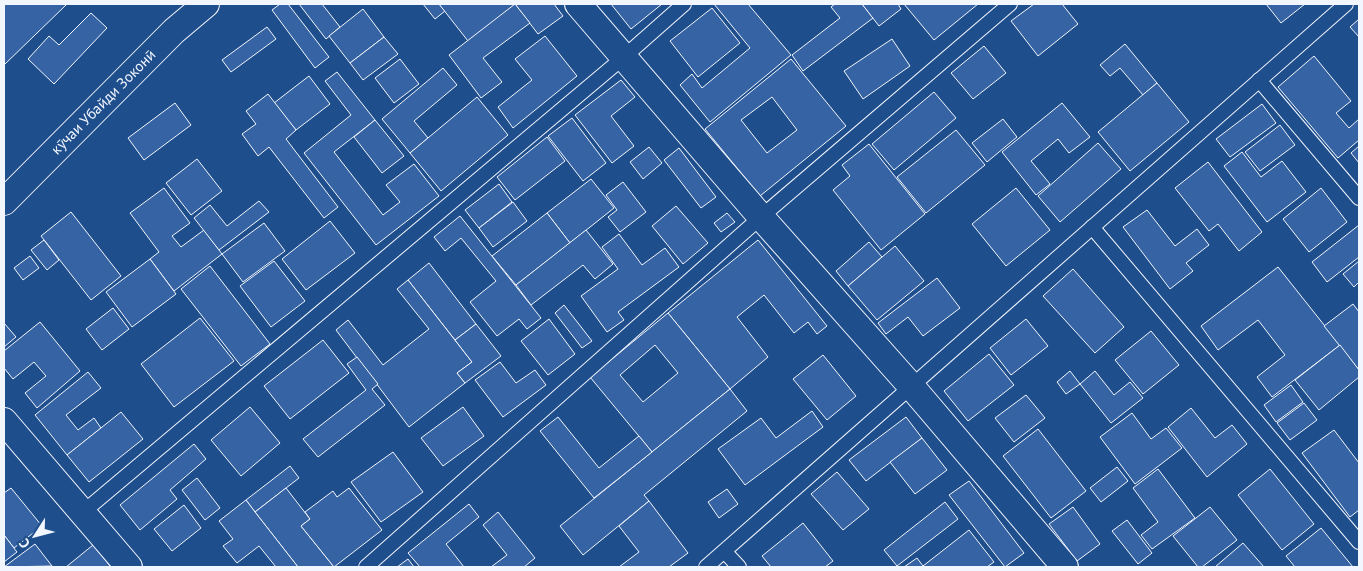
<svg xmlns="http://www.w3.org/2000/svg" width="1363" height="571" font-family="'PT Sans',sans-serif">
	<rect width="100%" height="100%" fill="#1f4e8c"/>
	<!-- building -->
	<g fill="#3563a3" stroke="#f2f6ff" fill-rule="evenodd">
		<path d="M4,4H64L66,5L4,65Z"/>
		<path d="M280,4H288L329,57L315,68L272,10Z"/>
		<path d="M299,4H322L340,27L326,39Z"/>
		<path d="M423,4H439L445,11L435,19Z"/>
		<path d="M439,4H516L468,41Z"/>
		<path d="M515,4H554L563,16L538,34Z"/>
		<path d="M515,4L530,23L483,58L502,82L481,98L449,55Z"/>
		<path d="M611,4H662L631,29Z"/>
		<path d="M714,4H748L791,55L710,122L680,85L692,74L702,88L750,48Z"/>
		<path d="M835,4H862L873,18L803,71L792,55L840,18L831,7Z"/>
		<path d="M862,4H898L901,9L879,26Z"/>
		<path d="M904,4H978L934,40Z"/>
		<path d="M1034,4H1062L1078,24L1038,56L1011,21Z"/>
		<path d="M1266,4H1305L1281,23Z"/>
		<path d="M712,8L740,43L698,77L670,41Z"/>
		<path d="M363,9L384,37L350,63L329,36Z"/>
		<path d="M91,13L107,28L54,84L28,59L49,36L59,45Z"/>
		<path d="M1359,19V37L1350,27Z"/>
		<path d="M267,27L276,39L231,72L222,60Z"/>
		<path d="M545,36L577,76L513,128L498,107L532,80L515,59Z"/>
		<path d="M384,37L398,54L363,80L350,63Z"/>
		<path d="M892,39L910,66L863,99L844,71Z"/>
		<path d="M1125,44L1157,83L1143,95L1120,68L1110,76L1100,65Z"/>
		<path d="M984,46L1006,73L973,99L951,73Z"/>
		<path d="M1314,56L1351,101L1336,113L1349,128L1359,119V140L1338,158L1278,87Z"/>
		<path d="M400,59L419,84L394,103L375,78Z"/>
		<path d="M791,59L846,126L760,196L705,129ZM772,97L797,130L767,153L741,120Z"/>
		<path d="M443,68L457,85L414,121L428,138L410,153L382,119Z"/>
		<path d="M337,72L375,120L334,152L383,215L400,202L386,185L414,164L439,196L376,245L304,153L351,115L325,81Z"/>
		<path d="M309,76L330,104L296,130L274,103Z"/>
		<path d="M621,80L635,97L611,116L634,146L612,163L575,115Z"/>
		<path d="M1157,83L1189,122L1130,171L1098,132Z"/>
		<path d="M934,92L956,118L894,170L872,144Z"/>
		<path d="M268,94L296,130L286,139L338,207L324,218L269,147L258,156L242,134L256,124L246,111Z"/>
		<path d="M477,97L508,135L441,191L410,153Z"/>
		<path d="M175,103L191,125L144,160L128,138Z"/>
		<path d="M1062,103L1090,137L1069,153L1058,139L1031,161L1050,184L1036,195L1002,152Z"/>
		<path d="M1262,104L1276,123L1230,157L1216,139Z"/>
		<path d="M572,118L606,163L583,181L548,136Z"/>
		<path d="M1003,119L1017,137L987,162L972,143Z"/>
		<path d="M375,120L404,156L382,173L354,137Z"/>
		<path d="M1280,125L1295,145L1260,171L1245,152Z"/>
		<path d="M956,130L985,165L926,213L897,177Z"/>
		<path d="M547,137L565,161L515,200L497,177Z"/>
		<path d="M1098,143L1121,169L1060,222L1038,196Z"/>
		<path d="M869,144L925,214L881,250L833,190L850,176L842,165Z"/>
		<path d="M1359,146V163L1351,153Z"/>
		<path d="M649,147L662,163L643,179L630,162Z"/>
		<path d="M679,148L716,197L701,208L664,160Z"/>
		<path d="M1242,152L1261,177L1282,161L1306,192L1267,222L1224,166Z"/>
		<path d="M197,159L222,191L191,215L166,183Z"/>
		<path d="M1208,162L1262,232L1239,251L1218,224L1209,231L1175,188Z"/>
		<path d="M591,179L614,208L570,243L547,213Z"/>
		<path d="M623,182L646,212L620,232L608,217L617,210L606,195Z"/>
		<path d="M499,184L512,202L479,228L465,210Z"/>
		<path d="M164,188L190,223L172,236L181,247L204,230L222,254L174,291L150,259L159,252L130,213Z"/>
		<path d="M1016,188L1050,230L1006,266L972,224Z"/>
		<path d="M1321,188L1347,222L1309,252L1283,219Z"/>
		<path d="M259,201L269,212L219,250L194,218L210,205L227,226Z"/>
		<path d="M513,202L527,221L493,247L479,228Z"/>
		<path d="M676,206L708,243L683,264L652,226Z"/>
		<path d="M1147,210L1175,246L1197,229L1209,245L1186,263L1193,271L1170,289L1123,227Z"/>
		<path d="M71,212L121,276L91,300L41,236Z"/>
		<path d="M547,213L570,243L516,285L492,256Z"/>
		<path d="M727,213L735,222L721,232L714,223Z"/>
		<path d="M460,216L541,318L527,329L519,319L497,336L470,302L496,281L461,238L445,251L434,237Z"/>
		<path d="M330,221L355,253L306,290L282,259Z"/>
		<path d="M264,223L285,251L243,282L222,254Z"/>
		<path d="M1359,225V257L1327,282L1312,262Z"/>
		<path d="M586,230L613,264L595,279L583,265L531,305L516,285Z"/>
		<path d="M619,234L642,265L665,248L679,267L618,312L624,320L607,332L581,296L618,269L602,247Z"/>
		<path d="M44,240L59,260L47,270L31,250Z"/>
		<path d="M758,240L827,326L817,334L808,322L794,333L764,295L737,317L768,357L730,389L668,313Z"/>
		<path d="M869,242L882,257L848,286L836,271Z"/>
		<path d="M895,246L924,281L877,320L848,286Z"/>
		<path d="M30,256L39,268L23,280L14,268Z"/>
		<path d="M150,259L176,294L132,327L106,292Z"/>
		<path d="M274,261L305,301L271,327L240,286Z"/>
		<path d="M1359,261V282L1354,287L1343,274Z"/>
		<path d="M429,263L476,324L455,340L408,280Z"/>
		<path d="M210,266L270,344L241,366L181,289Z"/>
		<path d="M1278,267L1340,345L1272,397L1257,377L1285,355L1258,320L1218,350L1201,326Z"/>
		<path d="M1073,269L1124,327L1095,353L1043,296Z"/>
		<path d="M937,278L960,308L923,336L908,317L886,334L878,323Z"/>
		<path d="M408,280L472,362L457,373L465,383L409,427L336,330L348,320L383,365L429,329L397,289Z"/>
		<path d="M1353,304L1359,312V370L1324,326Z"/>
		<path d="M564,305L592,341L582,348L555,313Z"/>
		<path d="M113,308L129,329L102,350L86,329Z"/>
		<path d="M668,313L730,389L652,452L590,377ZM655,345L678,373L643,402L620,375Z"/>
		<path d="M200,318L234,361L174,407L141,364Z"/>
		<path d="M549,319L575,354L548,375L521,341Z"/>
		<path d="M1026,319L1048,346L1011,375L990,348Z"/>
		<path d="M40,322L80,371L37,408L25,393L46,376L34,362L13,379L4,368V351Z"/>
		<path d="M4,323L16,337L4,347Z"/>
		<path d="M476,324L501,356L465,383L457,373L472,362L455,340Z"/>
		<path d="M1151,331L1179,365L1143,394L1115,360Z"/>
		<path d="M323,340L349,373L290,419L264,386Z"/>
		<path d="M1340,345L1359,370V377L1319,410L1295,380Z"/>
		<path d="M989,354L1014,385L968,421L944,391Z"/>
		<path d="M823,355L856,396L827,420L793,379Z"/>
		<path d="M357,357L378,384L372,389L385,405L318,457L303,439L366,390L347,364Z"/>
		<path d="M500,362L516,383L535,370L546,385L503,417L475,380Z"/>
		<path d="M1070,371L1080,384L1066,394L1057,382Z"/>
		<path d="M1095,371L1114,395L1130,382L1143,398L1111,423L1080,384Z"/>
		<path d="M88,372L101,388L66,415L78,430L94,418L101,428L67,455L35,415Z"/>
		<path d="M1291,385L1303,402L1276,422L1264,405Z"/>
		<path d="M730,389L747,411L644,495L649,501L583,555L560,526Z"/>
		<path d="M1026,395L1045,418L1014,442L995,418Z"/>
		<path d="M1304,403L1317,420L1290,440L1277,423Z"/>
		<path d="M250,407L280,443L241,476L211,440Z"/>
		<path d="M463,407L484,436L443,466L421,438Z"/>
		<path d="M1191,408L1215,438L1232,425L1247,444L1207,477L1168,427Z"/>
		<path d="M812,411L823,427L745,485L718,449L761,418L776,438Z"/>
		<path d="M121,412L143,439L89,482L67,455Z"/>
		<path d="M1132,413L1151,439L1166,428L1182,448L1135,484L1100,437Z"/>
		<path d="M558,417L599,468L639,436L652,452L594,498L540,431Z"/>
		<path d="M906,417L922,438L866,481L849,460Z"/>
		<path d="M1038,429L1086,491L1051,518L1003,456Z"/>
		<path d="M1334,430L1359,463V510L1350,517L1302,453Z"/>
		<path d="M922,438L947,470L915,494L890,462Z"/>
		<path d="M194,444L206,459L170,490L177,499L140,530L120,505Z"/>
		<path d="M393,452L423,492L381,522L351,482Z"/>
		<path d="M290,466L299,478L255,512L246,500Z"/>
		<path d="M1117,467L1128,481L1101,502L1090,488Z"/>
		<path d="M1158,469L1195,518L1152,549L1141,535L1158,522L1133,488Z"/>
		<path d="M1270,469L1314,524L1282,550L1238,495Z"/>
		<path d="M837,472L869,509L843,530L811,494Z"/>
		<path d="M197,478L220,508L205,520L182,490Z"/>
		<path d="M969,481L1024,553L1005,567L949,495Z"/>
		<path d="M11,488L42,526L14,548L4,535V493Z"/>
		<path d="M286,488L310,519L301,526L334,567H298L255,512Z"/>
		<path d="M349,488L382,530L334,567L301,526L310,519L305,512L333,491L337,497Z"/>
		<path d="M727,489L738,504L719,518L708,502Z"/>
		<path d="M246,500L255,512L298,567H276L259,546L237,563L223,546L233,539L219,521Z"/>
		<path d="M649,501L688,553L669,567H619L639,552L619,526Z"/>
		<path d="M945,502L958,519L897,566L884,550Z"/>
		<path d="M469,504L479,517L446,544L464,567H420L408,553Z"/>
		<path d="M184,505L201,528L172,551L154,529Z"/>
		<path d="M1073,507L1100,544L1077,561L1049,524Z"/>
		<path d="M1210,507L1237,540L1202,567H1198L1173,536Z"/>
		<path d="M498,512L535,558L524,567H491L507,555L483,525Z"/>
		<path d="M1127,520L1152,553L1138,564L1112,531Z"/>
		<path d="M803,523L833,561L825,567H771L762,556Z"/>
		<path d="M1321,528L1353,567H1295L1286,556Z"/>
		<path d="M969,530L994,562L987,567H904L917,558L923,566Z"/>
		<path d="M4,535L17,552L4,562Z"/>
		<path d="M1243,543L1264,567H1215Z"/>
		<path d="M35,544L52,566L4,567Z"/>
		<path d="M93,545L111,567H66Z"/>
		<path d="M408,559L414,567H397Z"/>
	</g>
	<g fill="none" stroke-linecap="round" stroke-linejoin="round">
		<defs>
			<g id="service">
				<path d="M1259,80L1359,198"/>
				<path d="M1092,227L1359,542"/>
				<path d="M82,513L624,57L684,4"/>
				<path d="M725,552L739,567"/>
				<path d="M366,567L761,217L1010,4"/>
				<path d="M706,567L1346,4"/>
			</g>
			<g id="minor">
				<path d="M578,4L761,217L911,386L1065,567"/>
				<path id="s1" d="M4,202L174,31L206,4"/>
				<path d="M4,421L129,567"/>
			</g>
		</defs>
		<!-- service casing -->
		<use href="#service" stroke="#f2f6ff" stroke-width="16"/>
		<!-- minor casing -->
		<use href="#minor" stroke="#f2f6ff" stroke-width="28"/>
		<!-- service -->
		<use href="#service" stroke="#1f4e8c" stroke-width="14"/>
		<!-- minor -->
		<use href="#minor" stroke="#1f4e8c" stroke-width="26"/>
	</g>
	<g text-anchor="middle" stroke-width="4" stroke-linejoin="round" paint-order="stroke">
		<!-- street labels -->
		<g font-size="15" fill="#f2f6ff" stroke="#1f4e8c">
			<text dy="5" stroke="none"><textPath href="#s1" startOffset="141">кӯчаи Убайди Зоконӣ</textPath></text>
		</g>
	</g>
	<!-- border -->
	<rect width="1363" height="571" fill="none" stroke="#f2f6ff" stroke-width="10"/>
	<!-- north arrow -->
	<g transform="translate(35 536) rotate(234)" stroke="#1f4e8c" stroke-width="4" paint-order="stroke">
	<path d="M0-4L9 19L0 12L-9 19Z" fill="#f2f6ff"/>
	<text y="-8" font-size="14" font-weight="bold" text-anchor="middle" fill="#f2f6ff">С</text>
	</g>
</svg>
